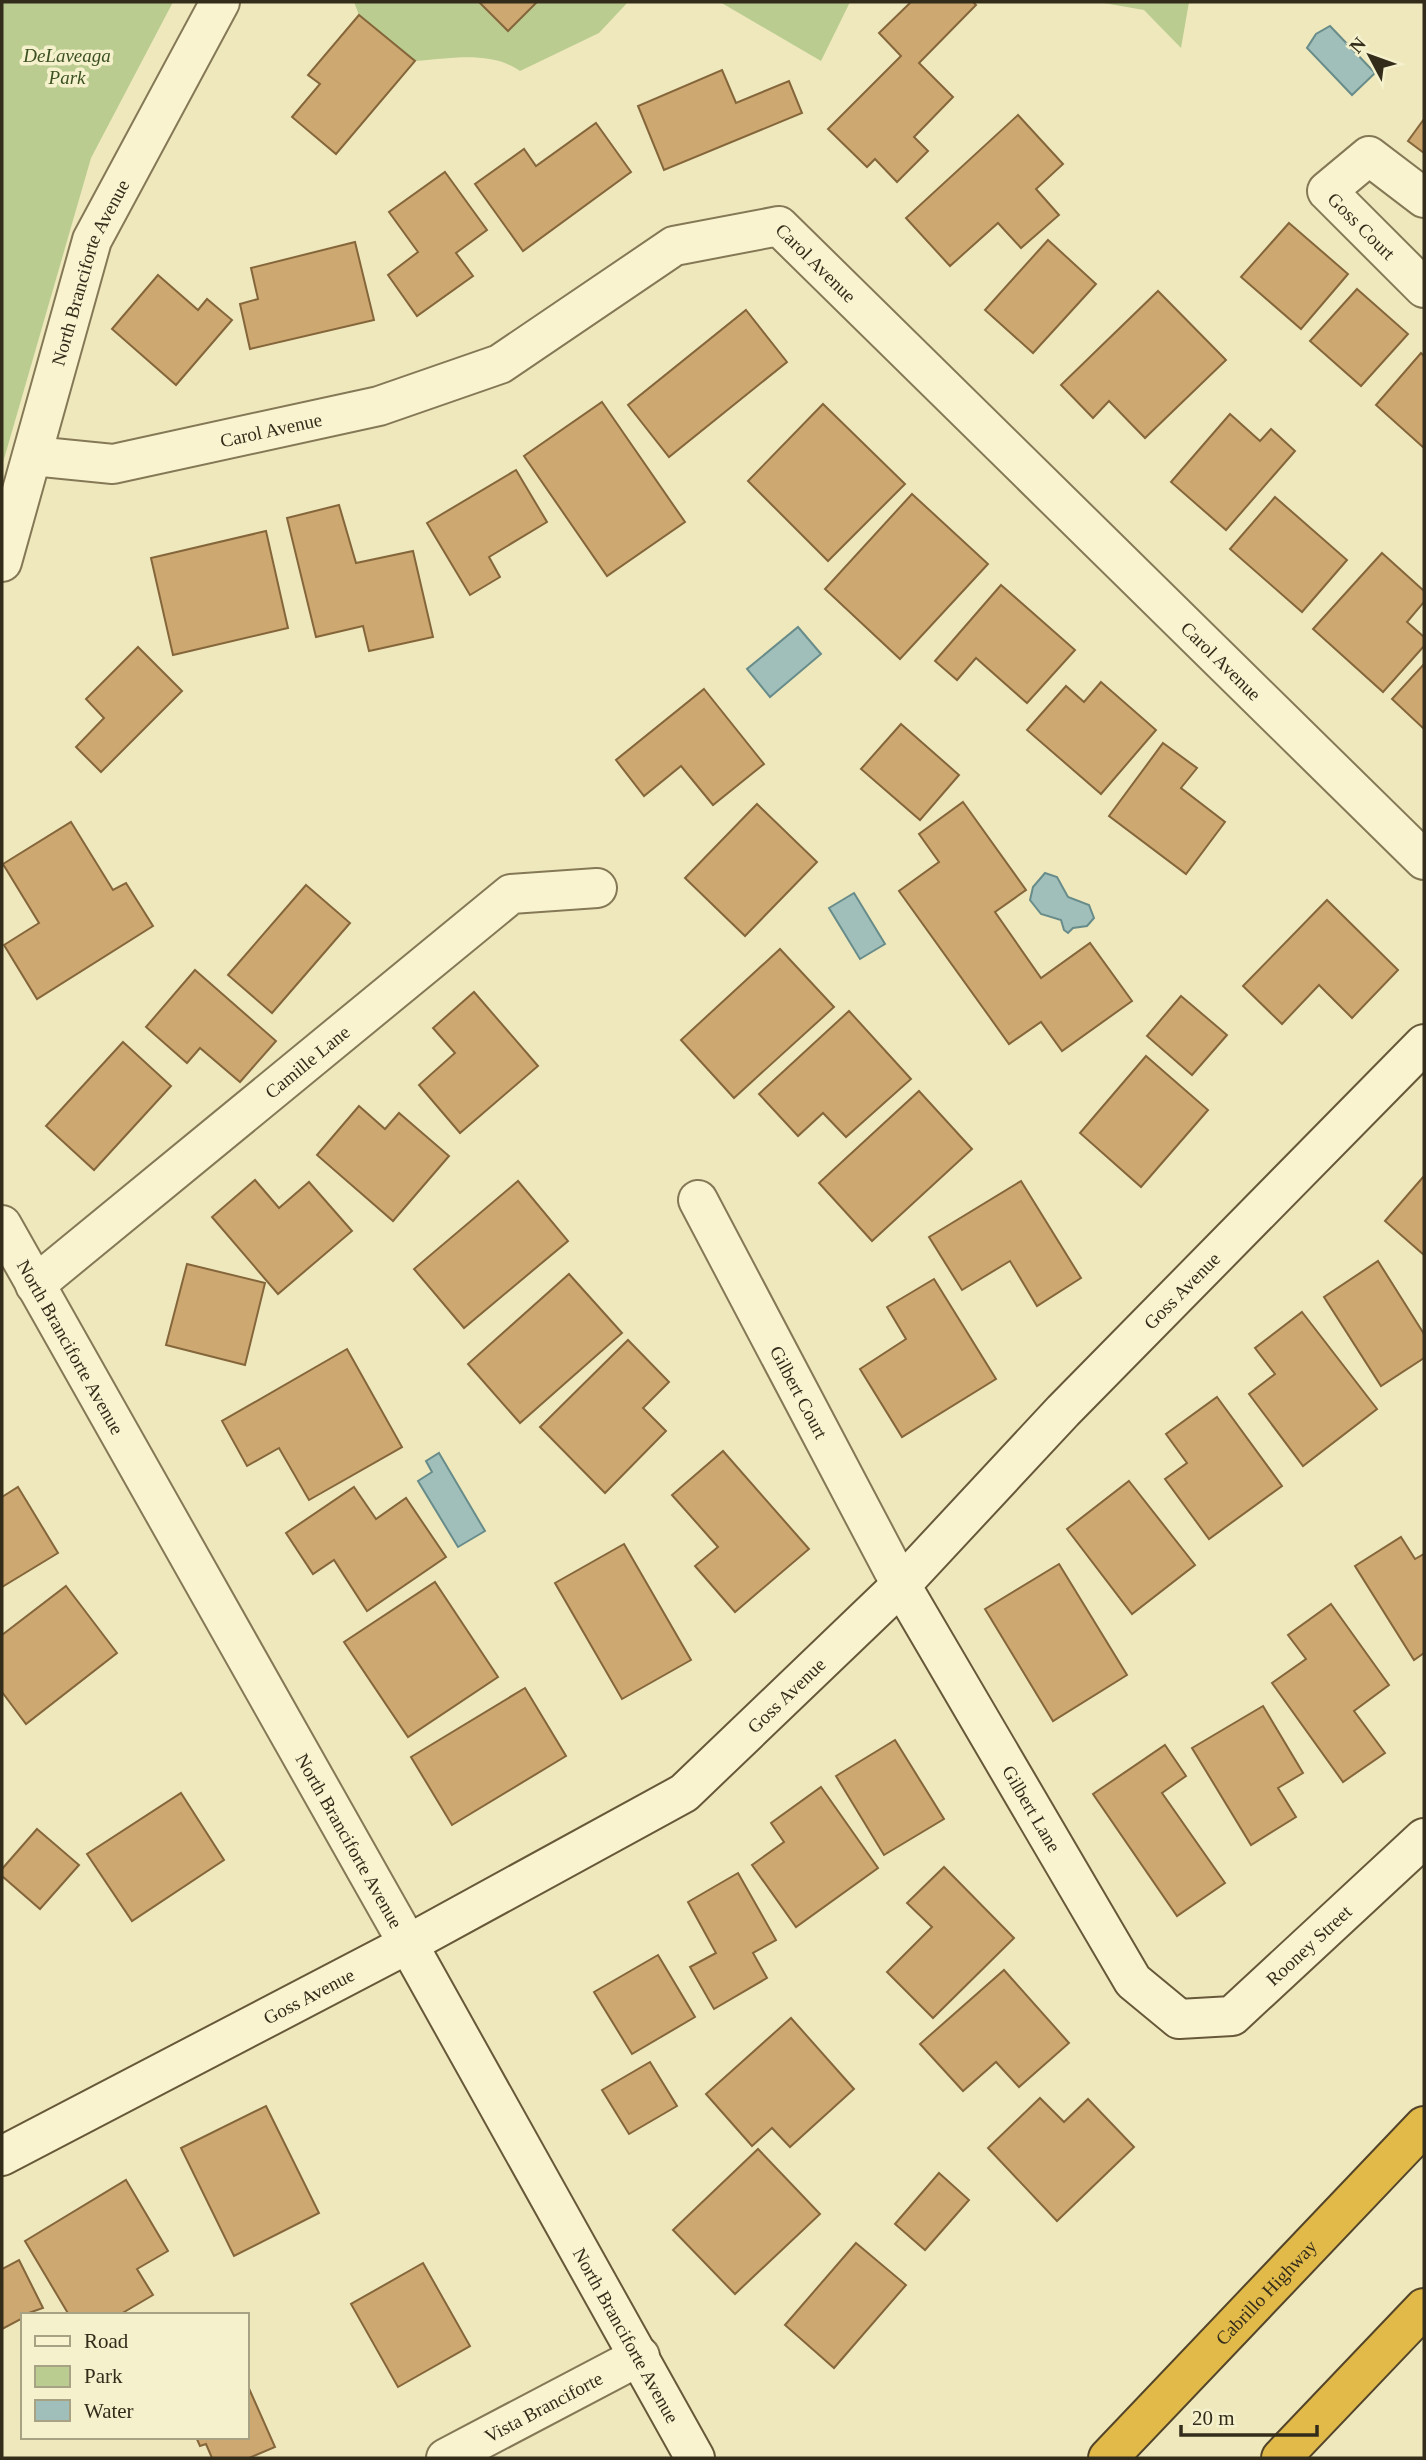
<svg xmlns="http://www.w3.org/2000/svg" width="1426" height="2460" font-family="Georgia,serif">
	<rect width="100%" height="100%" fill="#eee8bc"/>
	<!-- green -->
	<g fill="#bacc90">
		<path d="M2,2H173L91,158L2,466Z"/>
		<path d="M354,2H628L599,33L520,71C490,50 449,59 415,61L359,15Z"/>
		<path d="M720,2H850L821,61Z"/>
		<path d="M1098,2H1189L1181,48L1144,10Z"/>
	</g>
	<!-- water -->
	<g fill="#a0bfbb" stroke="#688c8a" stroke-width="2">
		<path d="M1330,26L1375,73L1352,95L1307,48L1316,34Z"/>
		<path d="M798,627L821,654L770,697L747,669Z"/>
		<path d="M1045,873L1057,877L1068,897L1089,905L1094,918L1087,926L1073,928L1068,933L1064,930L1061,920L1041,914L1030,900L1033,887Z"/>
		<path d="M854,893L885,944L860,959L829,908Z"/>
		<path d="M439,1453L485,1531L458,1547L418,1481L432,1472L426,1461Z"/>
	</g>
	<!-- building -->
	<g fill="#cda871" stroke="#85663b" stroke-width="2">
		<path d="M479,2H537L508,31Z"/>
		<path d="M911,2H973L976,5L919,63L953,97L914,137L928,151L897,182L875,159L867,167L828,129L901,56L879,33Z"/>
		<path d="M359,15L415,61L336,154L292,117L320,84L308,75Z"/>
		<path d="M722,70L736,103L789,81L802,113L664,170L638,106Z"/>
		<path d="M1018,115L1063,164L1036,189L1059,215L1021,248L998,223L950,266L906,218Z"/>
		<path d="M1424,119V153L1408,141Z"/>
		<path d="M596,123L631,172L523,251L475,184L524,149L536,166Z"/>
		<path d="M445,172L487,230L456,253L473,276L417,316L388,275L418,252L389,212Z"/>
		<path d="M1289,223L1348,274L1301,329L1241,277Z"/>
		<path d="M1048,240L1096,284L1033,353L985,310Z"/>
		<path d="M355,242L374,320L250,349L240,304L258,299L251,268Z"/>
		<path d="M158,275L198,310L207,299L232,320L176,385L112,329Z"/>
		<path d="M1357,289L1408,334L1361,386L1310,341Z"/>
		<path d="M1158,291L1226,360L1145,438L1109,401L1093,418L1061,385Z"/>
		<path d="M746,310L787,362L669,457L628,405Z"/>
		<path d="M1421,353L1424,356V448L1376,405Z"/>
		<path d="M602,402L685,522L607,576L524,456Z"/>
		<path d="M823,404L905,484L828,561L748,481Z"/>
		<path d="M1230,414L1260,441L1271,429L1295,451L1226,530L1171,482Z"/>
		<path d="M516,470L547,522L489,557L500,577L470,595L427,523Z"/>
		<path d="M912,494L988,564L900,659L825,589Z"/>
		<path d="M1275,497L1347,560L1302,612L1230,549Z"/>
		<path d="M339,505L356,563L413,551L433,637L369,651L363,626L316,637L287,518Z"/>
		<path d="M266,531L288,628L173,655L151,558Z"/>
		<path d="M1382,553L1424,591V602L1407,622L1424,637V646L1383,692L1313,629Z"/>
		<path d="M1001,585L1075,650L1027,703L976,658L957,680L935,661Z"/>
		<path d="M138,647L182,691L101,772L76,747L104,718L86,699Z"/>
		<path d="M1424,664V729L1392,699Z"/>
		<path d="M1101,682L1156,730L1101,794L1027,730L1066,686L1084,702Z"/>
		<path d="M704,689L764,764L713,805L681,766L644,796L616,760Z"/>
		<path d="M901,724L959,775L920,820L861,769Z"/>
		<path d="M1163,743L1197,768L1181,788L1225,822L1186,874L1109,816Z"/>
		<path d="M963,802L1026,890L995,912L1041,978L1090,943L1132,1001L1062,1051L1041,1022L1009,1044L899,891L939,862L919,834Z"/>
		<path d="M757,804L817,862L745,936L685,878Z"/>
		<path d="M71,822L113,890L126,883L153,926L37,999L4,945L39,923L3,864Z"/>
		<path d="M306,885L350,923L272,1013L228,975Z"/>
		<path d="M1327,900L1398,970L1352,1018L1319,985L1282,1024L1243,986Z"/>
		<path d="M780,949L834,1007L734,1098L681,1040Z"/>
		<path d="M195,970L276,1041L240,1082L200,1048L187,1063L146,1027Z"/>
		<path d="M474,992L538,1066L460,1133L419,1085L455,1053L433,1028Z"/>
		<path d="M1181,996L1227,1035L1192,1075L1147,1036Z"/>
		<path d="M849,1011L911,1079L846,1137L823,1113L798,1136L759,1094Z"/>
		<path d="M123,1042L171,1086L94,1170L46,1126Z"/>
		<path d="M1146,1056L1208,1110L1141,1187L1080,1133Z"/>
		<path d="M919,1091L972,1149L872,1241L819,1183Z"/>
		<path d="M359,1106L385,1129L399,1113L449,1156L393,1221L317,1155Z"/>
		<path d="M1424,1176V1255L1385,1221Z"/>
		<path d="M255,1180L279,1208L309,1182L352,1231L278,1294L212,1217Z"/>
		<path d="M518,1181L568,1241L464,1328L414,1269Z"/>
		<path d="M1021,1181L1081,1278L1037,1306L1010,1261L962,1290L929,1237Z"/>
		<path d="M1378,1261L1424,1334V1358L1381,1386L1324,1297Z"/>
		<path d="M187,1264L265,1283L245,1365L166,1345Z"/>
		<path d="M569,1274L622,1333L520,1423L468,1364Z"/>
		<path d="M934,1279L996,1379L902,1437L860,1369L906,1339L887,1307Z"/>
		<path d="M1302,1312L1377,1409L1303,1466L1249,1394L1275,1374L1255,1348Z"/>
		<path d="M628,1340L669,1382L643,1408L666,1431L605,1493L540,1427Z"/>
		<path d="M347,1349L402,1447L309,1500L279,1448L247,1466L222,1421Z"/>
		<path d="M1217,1397L1282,1486L1209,1539L1165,1479L1187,1463L1166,1434Z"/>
		<path d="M723,1451L809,1549L735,1612L695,1566L718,1547L672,1495Z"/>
		<path d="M1129,1481L1195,1565L1132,1614L1067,1529Z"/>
		<path d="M18,1487L58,1553L2,1587V1497Z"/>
		<path d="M354,1487L376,1519L406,1498L446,1557L367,1611L334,1560L313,1574L286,1533Z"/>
		<path d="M1401,1537L1415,1559L1424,1554V1653L1414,1660L1355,1566Z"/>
		<path d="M624,1544L691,1660L622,1699L555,1583Z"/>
		<path d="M1059,1564L1127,1675L1053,1721L985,1609Z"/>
		<path d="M435,1582L498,1677L408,1737L344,1642Z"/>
		<path d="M66,1586L117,1653L26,1724L2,1692V1635Z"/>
		<path d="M1331,1604L1389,1685L1354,1711L1385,1753L1343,1782L1272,1683L1306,1659L1288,1635Z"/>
		<path d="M525,1688L566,1756L452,1825L411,1757Z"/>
		<path d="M1263,1706L1303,1773L1278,1788L1296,1817L1251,1845L1192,1748Z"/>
		<path d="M895,1740L944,1819L884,1855L836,1776Z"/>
		<path d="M1165,1745L1186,1776L1162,1793L1225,1883L1177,1916L1093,1794Z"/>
		<path d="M821,1787L878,1868L796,1927L752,1865L784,1842L771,1823Z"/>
		<path d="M181,1793L224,1860L132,1921L87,1854Z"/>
		<path d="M37,1829L79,1865L40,1909L2,1876V1869Z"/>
		<path d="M944,1867L1014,1938L933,2018L887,1972L932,1927L907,1903Z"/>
		<path d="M738,1873L776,1940L753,1953L767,1978L714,2009L690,1967L716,1953L688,1902Z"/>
		<path d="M658,1955L695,2017L632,2054L594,1992Z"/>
		<path d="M1004,1970L1069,2043L1019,2087L996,2062L963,2091L920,2044Z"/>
		<path d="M791,2018L854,2089L790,2147L772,2128L752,2146L706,2094Z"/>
		<path d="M650,2062L677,2106L629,2134L602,2090Z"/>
		<path d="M1040,2098L1064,2122L1088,2099L1134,2147L1057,2221L988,2148Z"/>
		<path d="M266,2106L319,2213L234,2256L181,2148Z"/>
		<path d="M758,2149L820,2214L735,2294L673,2230Z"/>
		<path d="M939,2173L969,2200L925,2250L895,2224Z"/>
		<path d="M126,2180L168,2251L137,2269L153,2295L119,2315H69L25,2241Z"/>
		<path d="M856,2243L906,2285L834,2368L785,2325Z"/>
		<path d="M19,2260L43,2308L23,2315V2318L2,2329V2269Z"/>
		<path d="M423,2263L470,2346L398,2387L351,2304Z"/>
		<path d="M247,2384L275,2447L249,2458H212L206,2444L200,2446L196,2437H247Z"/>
	</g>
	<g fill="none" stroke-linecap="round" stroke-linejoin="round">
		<defs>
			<g id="street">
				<path id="s1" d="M1424,198L1369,156L1327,191L1424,288"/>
				<path id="s2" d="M33,456L113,464L379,406L500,364L674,246L779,226L1424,860"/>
				<path id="s3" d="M2,562L92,240L220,2"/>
				<path id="s4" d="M698,1200L901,1585"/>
				<path id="s5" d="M2,1225L408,1944"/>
				<path id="s6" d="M35,1285L511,894L597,888"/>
				<path id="s7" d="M446,2458L640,2356"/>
			</g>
			<g id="secondary">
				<path id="s8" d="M901,1585L1133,1981L1179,2019L1232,2016L1424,1838"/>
				<path id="s9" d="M408,1944L695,2458"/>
				<path id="s10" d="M2,2156L408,1944L684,1793L901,1585L1063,1411L1424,1044"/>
			</g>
			<g id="highway">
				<path id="s11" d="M1108,2458L1424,2126"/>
				<path d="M1281,2458L1424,2308"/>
			</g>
		</defs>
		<!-- street casing -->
		<use href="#street" stroke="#857856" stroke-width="42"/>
		<!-- secondary casing -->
		<use href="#secondary" stroke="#675839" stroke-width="42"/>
		<!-- highway casing -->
		<use href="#highway" stroke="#53442a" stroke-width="42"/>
		<!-- street -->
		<use href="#street" stroke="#f9f4cf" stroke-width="38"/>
		<!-- secondary -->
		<use href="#secondary" stroke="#f9f4cf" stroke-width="38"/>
		<!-- highway -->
		<use href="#highway" stroke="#e1ba49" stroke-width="38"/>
	</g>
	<g text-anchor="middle" stroke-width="7" stroke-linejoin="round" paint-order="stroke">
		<!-- park labels -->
		<g font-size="19" font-style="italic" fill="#3c5121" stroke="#f5f1cc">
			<text x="67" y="62">DeLaveaga<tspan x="67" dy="22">Park</tspan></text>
		</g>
		<!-- street labels -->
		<g font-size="19" fill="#342c1b" stroke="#f5f1cc">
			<text dy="7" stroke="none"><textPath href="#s1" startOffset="173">Goss Court</textPath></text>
			<text dy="7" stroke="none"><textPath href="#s2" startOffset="850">Carol Avenue</textPath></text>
			<text dy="7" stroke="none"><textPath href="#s3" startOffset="303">North Branciforte Avenue</textPath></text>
			<text dy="7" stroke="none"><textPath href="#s2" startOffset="242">Carol Avenue</textPath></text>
			<text dy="7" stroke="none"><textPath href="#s2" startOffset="1418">Carol Avenue</textPath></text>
			<text dy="7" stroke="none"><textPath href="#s6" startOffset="352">Camille Lane</textPath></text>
			<text dy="7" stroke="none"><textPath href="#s10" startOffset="1480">Goss Avenue</textPath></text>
			<text dy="7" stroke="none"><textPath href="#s5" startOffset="140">North Branciforte Avenue</textPath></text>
			<text dy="7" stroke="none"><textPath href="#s4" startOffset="217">Gilbert Court</textPath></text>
			<text dy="7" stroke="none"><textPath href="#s10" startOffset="914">Goss Avenue</textPath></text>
			<text dy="7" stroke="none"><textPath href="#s8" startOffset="259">Gilbert Lane</textPath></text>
			<text dy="7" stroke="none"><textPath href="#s5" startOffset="707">North Branciforte Avenue</textPath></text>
			<text dy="7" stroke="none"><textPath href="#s8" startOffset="676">Rooney Street</textPath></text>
			<text dy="7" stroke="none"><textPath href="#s10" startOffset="346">Goss Avenue</textPath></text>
			<text dy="7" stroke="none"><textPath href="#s11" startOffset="229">Cabrillo Highway</textPath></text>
			<text dy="7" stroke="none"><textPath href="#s9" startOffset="448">North Branciforte Avenue</textPath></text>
			<text dy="7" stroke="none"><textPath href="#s7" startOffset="110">Vista Branciforte</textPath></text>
		</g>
	</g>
	<!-- border -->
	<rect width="1426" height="2460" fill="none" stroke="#342c1b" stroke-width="7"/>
	<!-- legend -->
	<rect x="21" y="2313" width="228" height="126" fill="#f5f1cc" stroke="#a8a285" stroke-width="2"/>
	<rect x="35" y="2336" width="35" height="10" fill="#f9f4cf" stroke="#a8a285" stroke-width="2"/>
	<text x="84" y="2348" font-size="21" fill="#342c1b">Road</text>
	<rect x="35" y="2366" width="35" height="21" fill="#bacc90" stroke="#a8a285" stroke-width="2"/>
	<text x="84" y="2383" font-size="21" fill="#342c1b">Park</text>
	<rect x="35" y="2400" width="35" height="21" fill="#a0bfbb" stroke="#a8a285" stroke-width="2"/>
	<text x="84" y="2418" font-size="21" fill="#342c1b">Water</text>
	<!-- north arrow -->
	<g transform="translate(1370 56) rotate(311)" stroke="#f5f1cc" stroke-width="5" paint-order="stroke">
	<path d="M0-5L12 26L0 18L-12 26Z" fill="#342c1b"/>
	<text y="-10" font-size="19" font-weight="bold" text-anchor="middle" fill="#342c1b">N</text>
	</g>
	<!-- scale -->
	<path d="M1181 2425v10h136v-10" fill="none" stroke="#342c1b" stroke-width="3.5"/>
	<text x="1192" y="2425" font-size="21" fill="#342c1b" stroke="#f5f1cc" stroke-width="5" paint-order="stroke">20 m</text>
</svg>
